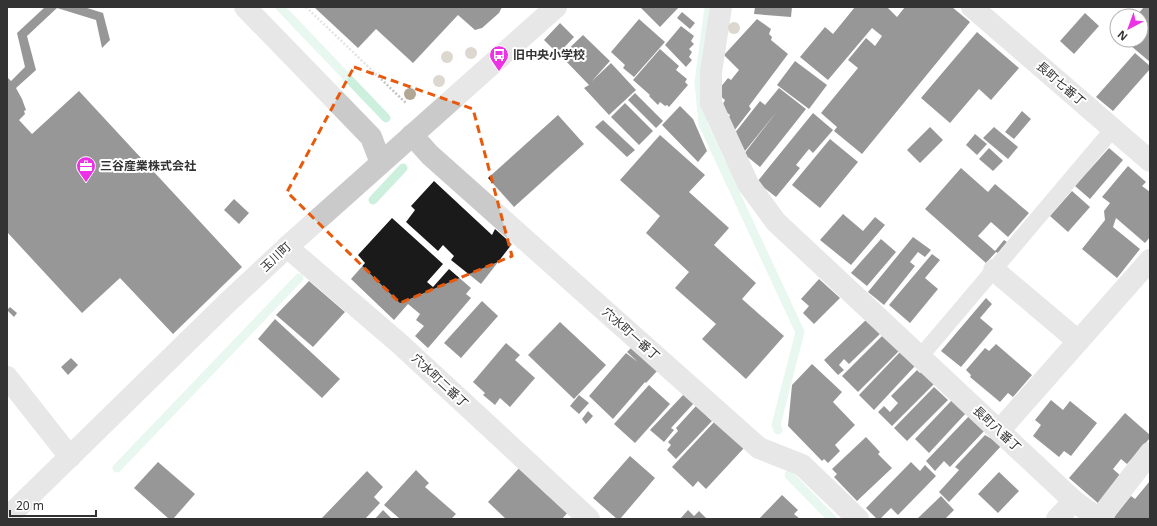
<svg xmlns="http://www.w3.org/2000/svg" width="1157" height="526" font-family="'Noto Sans','Noto Sans JP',sans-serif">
	<rect width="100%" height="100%" fill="#fff"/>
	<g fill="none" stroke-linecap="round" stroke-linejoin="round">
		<!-- stream -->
		<g stroke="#cdefde" stroke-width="9">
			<path d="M280,7L386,118"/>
			<path d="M709,7L699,82L703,124L800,332L776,425L778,430"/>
			<path d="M373,200L403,168"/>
			<path d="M117,468L299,278"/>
			<path d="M789,475L832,519"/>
		</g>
	</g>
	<!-- building -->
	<g fill="#1a1a1a">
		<path d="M45,7H84L103,13L110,40L102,48L96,20L57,8L27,36L36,70L16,88L22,99L26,110L24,111L25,114L19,120L32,134L79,91L242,267L173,334L120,278L82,313L7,232V77L11,81L25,67L17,33Z"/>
		<path d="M314,7H502L499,13L482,28L475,30L458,15L413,63L376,29L358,48Z"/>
		<path d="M640,7H679L660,27Z"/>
		<path d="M755,7H792L791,17L754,14Z"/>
		<path d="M855,7H889L888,8L897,17L905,7H952L970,22L862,154L834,131L837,127L821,113L858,68L848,60L866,38L875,46L882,36L872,28L828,80L800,57L825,27L833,34Z"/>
		<path d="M1144,7H1150V62L1124,40H1141V16H1136Z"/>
		<path d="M682,12L695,23L690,29L677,18Z"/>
		<path d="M1085,13L1099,26L1074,54L1060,41Z"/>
		<path d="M639,19L665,42L634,77L623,68L625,65L611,52Z"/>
		<path d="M757,19L771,29L769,34L772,37L771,40L788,54L749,106L751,109L734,131L727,121L730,115L722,109L723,104L725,100L718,94L719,89L728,78L731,80L739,70L724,55Z"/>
		<path d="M560,23L574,37L558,54L544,40Z"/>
		<path d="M681,26L694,36L691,41L694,44L689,49L692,52L689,57L692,60L686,67L665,45Z"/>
		<path d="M977,32L1019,68L991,100L979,89L950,123L921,98Z"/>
		<path d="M583,35L610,61L592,81L611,63L636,90L609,115L584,88L589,85L561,56Z"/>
		<path d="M660,49L679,66L676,70L687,79L685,82L688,85L669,107L667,105L665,106L660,102L658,105L649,96L650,95L633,80Z"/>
		<path d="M1135,53L1150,66V69L1113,111L1096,97Z"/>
		<path d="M795,61L827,85L809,109L777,85Z"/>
		<path d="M779,88L806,109L760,167L744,154L778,110L745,151L734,134L760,101L765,105Z"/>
		<path d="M635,93L663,121L656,128L628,100Z"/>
		<path d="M625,103L653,131L639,145L611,117Z"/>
		<path d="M680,106L693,119L707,151L698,162L662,125Z"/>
		<path d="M1022,111L1031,119L1014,139L1005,132Z"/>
		<path d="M813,113L833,130L813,153L809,149L796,165L800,168L776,197L757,182Z"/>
		<path d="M558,115L584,144L514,207L488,178Z"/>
		<path d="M603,120L635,150L627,157L595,127Z"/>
		<path d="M930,127L943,140L920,163L907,150Z"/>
		<path d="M994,127L1018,147L1008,159L983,138Z"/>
		<path d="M975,134L987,144L977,155L966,145Z"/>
		<path d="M660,135L705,175L689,192L729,228L714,245L756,283L742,299L784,336L746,379L702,339L716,324L675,288L689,272L646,233L660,216L620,180Z"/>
		<path d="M830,139L858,162L820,208L792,185Z"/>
		<path d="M989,148L1003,161L993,171L979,159Z"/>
		<path d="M1109,148L1123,160L1090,199L1075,186Z"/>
		<path d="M1128,166L1146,182L1142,186L1150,192V237L1145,243L1116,218L1113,227L1140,249L1117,278L1082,249L1105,220L1104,211L1110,203L1102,197Z"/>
		<path d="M961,168L988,192L995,184L1029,213L1008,237L991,222L978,236L995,251L1004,240L1007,242L998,253L996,252L986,263L925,209Z"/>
		<path d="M434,181L492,235L495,229L512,244L481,284L451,260L454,256L443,245L438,251L406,222L415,210L411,206Z"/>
		<path d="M1072,191L1090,207L1068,232L1050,216Z"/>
		<path d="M234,199L249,213L239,224L224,210Z"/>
		<path d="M843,214L863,231L875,217L885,225L851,265L820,240Z"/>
		<path d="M392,218L443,264L427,282L433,287L449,269L471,288L466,294L471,298L428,348L415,336L424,326L416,320L420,314L408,304L394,320L351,279L365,263L358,255Z"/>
		<path d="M913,237L931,250L925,257L918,252L910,262L915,266L884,305L868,292Z"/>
		<path d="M881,239L896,252L867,286L851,273Z"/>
		<path d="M932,254L940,260L925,278L938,289L910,323L889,305Z"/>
		<path d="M819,279L840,298L814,324L803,313L809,306L801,299Z"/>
		<path d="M309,281L345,312L313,347L276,315Z"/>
		<path d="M986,298L992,304L980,318L993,329L961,367L941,351Z"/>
		<path d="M482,301L498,316L461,358L444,343Z"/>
		<path d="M10,307L17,313L14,317L7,310Z"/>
		<path d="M868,318L882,332L849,364L844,359L839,365L844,370L838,375L824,360Z"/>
		<path d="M275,319L340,379L322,398L258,339Z"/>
		<path d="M560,322L606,365L574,399L528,355Z"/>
		<path d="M884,334L900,350L858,392L842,376Z"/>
		<path d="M506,343L520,355L515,360L535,378L510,407L500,398L495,405L483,395L485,393L473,382Z"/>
		<path d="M996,344L1032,375L1013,397L1008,393L1000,402L970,377L971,375L966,370L985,348L989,351Z"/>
		<path d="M632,347L658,370L646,383L645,382L613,419L589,396L626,353L638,362L627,352Z"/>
		<path d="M901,351L915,366L874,410L859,395Z"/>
		<path d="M71,358L78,365L68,375L61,367Z"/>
		<path d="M812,364L842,392L833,402L855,425L835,445L840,451L828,463L824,459L822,461L788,426L792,385Z"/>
		<path d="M917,370L920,373L924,370L936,382L892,426L878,412L884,406L890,412L898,403L891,396Z"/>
		<path d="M649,385L670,404L635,443L614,424Z"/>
		<path d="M934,387L948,400L907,441L894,428Z"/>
		<path d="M684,394L694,403L671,428L674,430L664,442L650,430Z"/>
		<path d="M579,395L589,403L579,414L570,406Z"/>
		<path d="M953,399L967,412L929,453L915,439Z"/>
		<path d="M1051,400L1063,410L1070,401L1097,423L1071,456L1064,451L1059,457L1033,436L1041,425L1035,420Z"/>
		<path d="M696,406L712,421L676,459L667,450L671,445L668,442L678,431L676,428Z"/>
		<path d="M588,411L593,416L586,424L582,419Z"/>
		<path d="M1125,413L1150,435V438L1127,464L1121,459L1113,469L1122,477L1099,504L1069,478Z"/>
		<path d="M971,414L986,429L950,467L944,461L935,471L926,461Z"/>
		<path d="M715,421L744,448L706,489L698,481L693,487L672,467Z"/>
		<path d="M985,435L990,438L993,435L1003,444L949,502L939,492L959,470L955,467Z"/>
		<path d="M866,437L880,452L878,454L892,468L857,501L834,477L837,474L832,469Z"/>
		<path d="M630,456L655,478L620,519H617L593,498Z"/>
		<path d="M158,462L195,494L173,519H169L134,488Z"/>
		<path d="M911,462L920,471L925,465L936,476L898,515L891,508L880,519H877L866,508Z"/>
		<path d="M521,466L547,495L549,493L569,511L562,519H506L488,502Z"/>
		<path d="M416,470L429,483L425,487L456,514L451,519H400L384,505Z"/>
		<path d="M367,471L383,487L374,497L380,503L365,519H321Z"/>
		<path d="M999,472L1019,491L998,513L978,494Z"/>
		<path d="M1150,481V519H1116L1114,517L1131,496L1135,499Z"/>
		<path d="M782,495L798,510L794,514L800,519H759Z"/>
		<path d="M941,496L954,510L945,519H917Z"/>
		<path d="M383,510L392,519H375Z"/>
		<path d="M688,510L694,516L699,511L707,519H680Z"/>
	</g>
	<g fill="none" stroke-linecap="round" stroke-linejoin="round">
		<!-- path -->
		<path stroke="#c3c3c3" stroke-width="2.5" stroke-dasharray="2 2" stroke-linecap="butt" d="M306,7L407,104"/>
		<!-- service -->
		<path stroke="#cacaca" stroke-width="16" d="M920,357L1113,129"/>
		<!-- minor -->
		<g stroke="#cacaca" stroke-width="22">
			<path d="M245,7L371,137L381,163"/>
			<path d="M721,7L711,72V103L748,184L776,222L1074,501L1099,519"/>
			<path d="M972,7L1150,161"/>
			<path d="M412,135L430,155L759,448L802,465L858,519"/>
			<path d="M287,247L400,344L589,519"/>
			<path d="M994,270L1078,341"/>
			<path d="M7,377L70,457"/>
			<path d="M999,431L1150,260"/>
			<path d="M7,518L226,304L287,247L556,7"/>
			<path d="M1057,519L1074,501"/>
			<path d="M1099,519L1150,453"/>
		</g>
	</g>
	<!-- trees -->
	<g fill="#b1a794">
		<circle cx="734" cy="28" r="6"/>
		<circle cx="471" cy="53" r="6"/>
		<circle cx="447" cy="57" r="6"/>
		<circle cx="439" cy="81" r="6"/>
		<circle cx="410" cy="94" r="6"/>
	</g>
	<!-- marked area -->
	<path d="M0 0H1157V526H0ZM354,67L473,109L512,256L400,303L287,192Z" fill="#fff" fill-opacity=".55" fill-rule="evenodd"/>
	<path fill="none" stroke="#e8590c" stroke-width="3" stroke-dasharray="8 5" stroke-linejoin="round" d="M354,67L473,109L512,256L400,303L287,192Z"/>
	<!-- icons -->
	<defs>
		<symbol id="bus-pin" viewBox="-11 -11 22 30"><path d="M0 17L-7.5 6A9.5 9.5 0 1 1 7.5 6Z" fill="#ed32e6" stroke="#fff"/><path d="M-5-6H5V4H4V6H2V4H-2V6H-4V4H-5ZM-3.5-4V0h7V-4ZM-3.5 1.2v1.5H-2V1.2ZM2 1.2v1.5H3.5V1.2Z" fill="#fff"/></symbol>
		<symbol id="office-pin" viewBox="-11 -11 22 30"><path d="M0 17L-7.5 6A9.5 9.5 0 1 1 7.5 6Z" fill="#ed32e6" stroke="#fff"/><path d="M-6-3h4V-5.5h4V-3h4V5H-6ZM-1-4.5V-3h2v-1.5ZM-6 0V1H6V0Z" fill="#fff"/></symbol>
	</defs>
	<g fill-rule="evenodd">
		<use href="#bus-pin" x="488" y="44" width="22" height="30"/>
		<use href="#office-pin" x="75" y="155" width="22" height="30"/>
	</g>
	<g text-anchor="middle" stroke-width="4" stroke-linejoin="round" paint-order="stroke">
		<!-- poi labels -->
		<g font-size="12" font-weight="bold" fill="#333" stroke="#fff" text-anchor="start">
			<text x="513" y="59">旧中央小学校</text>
			<text x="100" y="170">三谷産業株式会社</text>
		</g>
		<!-- street labels -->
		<g font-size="12" fill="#333" stroke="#fff">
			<text transform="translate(1061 84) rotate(41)" y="4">長町七番丁</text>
			<text transform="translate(276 257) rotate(-43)" y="4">玉川町</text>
			<text transform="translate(631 334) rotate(42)" y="4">穴水町一番丁</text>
			<text transform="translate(440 381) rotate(43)" y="4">穴水町二番丁</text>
			<text transform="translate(997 429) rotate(43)" y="4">長町八番丁</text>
		</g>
	</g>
	<!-- border -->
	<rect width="1157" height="526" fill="none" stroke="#333333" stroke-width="16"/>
	<!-- north arrow -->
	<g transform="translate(1129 28) rotate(221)"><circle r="19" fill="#ffffff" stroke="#adadad"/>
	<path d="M0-3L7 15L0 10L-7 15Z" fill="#ed32e6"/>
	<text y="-6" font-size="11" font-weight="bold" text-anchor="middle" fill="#333333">N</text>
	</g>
	<!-- scale -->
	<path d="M10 510v6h86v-6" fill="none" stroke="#333333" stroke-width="2"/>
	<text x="16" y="510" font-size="12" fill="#333333" stroke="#ffffff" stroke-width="3" paint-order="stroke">20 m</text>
</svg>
